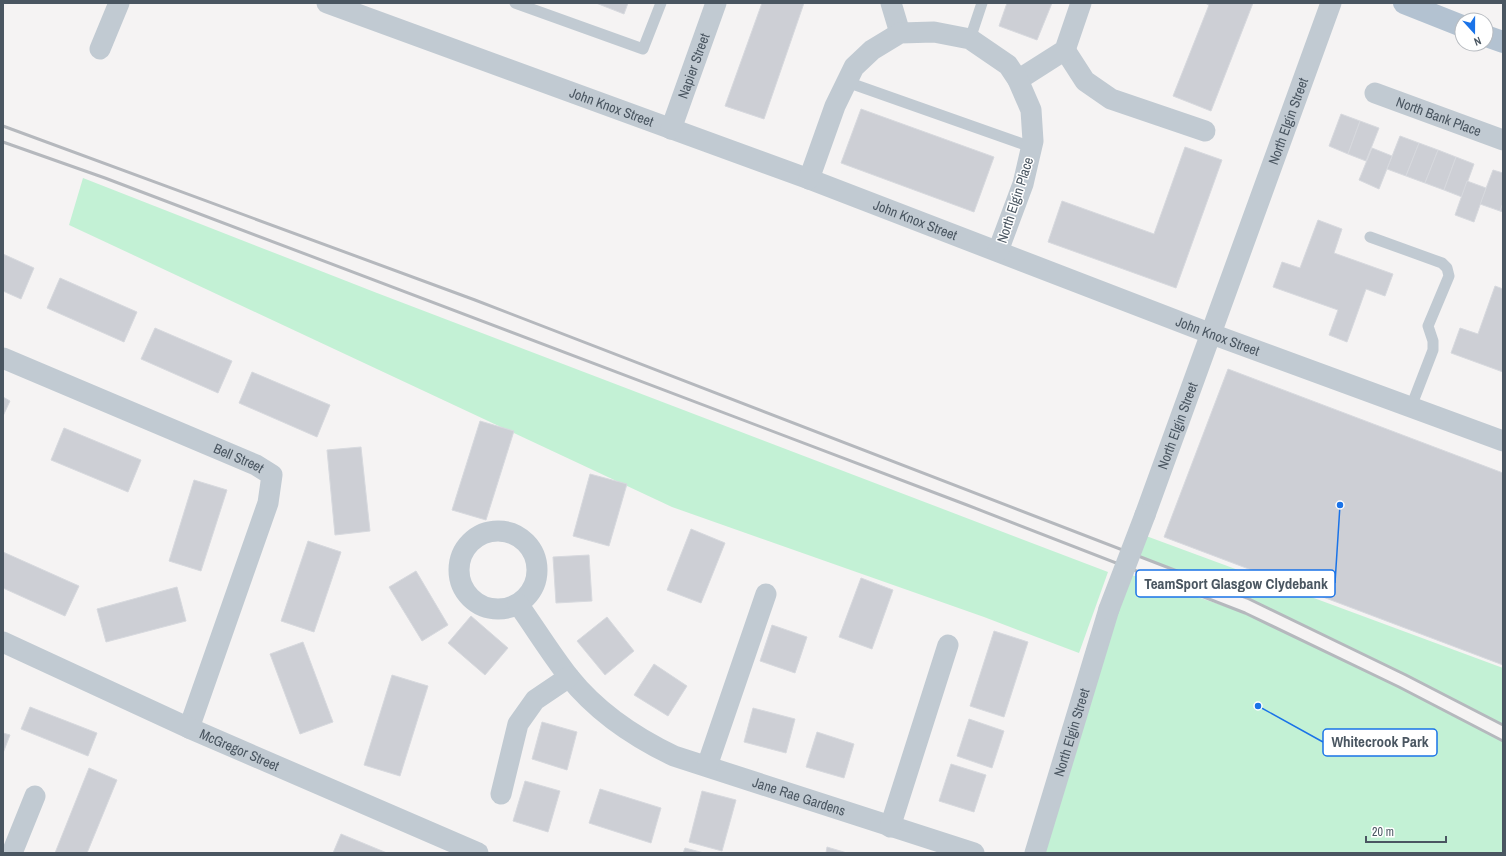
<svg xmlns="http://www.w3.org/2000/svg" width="1506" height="856" font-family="'Archivo Narrow',sans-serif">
	<rect width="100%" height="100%" fill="#f5f3f3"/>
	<!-- green -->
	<g fill="#c3f1d5">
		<path d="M83,178L377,293L1108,572L1079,653L984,617L672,507L99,239L69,225Z"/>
		<path d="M1138,533L1503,668V725L1406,675L1247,598L1129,553Z"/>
		<path d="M1123,572L1245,613L1399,687L1503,741V853H1035Z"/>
	</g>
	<!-- building -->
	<g fill="#cdcfd5" stroke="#d7d9de">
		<path d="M596,3H628L624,14Z"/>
		<path d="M762,3H804L764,119L725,106Z"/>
		<path d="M1007,3H1052L1037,40L999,26Z"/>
		<path d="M1205,3H1253L1211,111L1173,96L1209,5Z"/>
		<path d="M861,109L994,157L974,212L841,163Z"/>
		<path d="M1341,114L1360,121L1348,154L1329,146Z"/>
		<path d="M1360,121L1379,128L1366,161L1348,154Z"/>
		<path d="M1400,136L1419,143L1406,176L1387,169Z"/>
		<path d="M1419,143L1438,150L1425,183L1406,176Z"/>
		<path d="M1185,147L1222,160L1176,288L1048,242L1062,201L1154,234Z"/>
		<path d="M1372,148L1392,156L1379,189L1359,180Z"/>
		<path d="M1438,150L1456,157L1444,190L1425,183Z"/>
		<path d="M1456,157L1474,164L1462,197L1444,190Z"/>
		<path d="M1493,170L1503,173V203L1500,211L1480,204Z"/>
		<path d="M1467,181L1486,188L1474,222L1455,215Z"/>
		<path d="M1503,203V212L1500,211Z"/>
		<path d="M1318,220L1342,229L1334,253L1393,274L1385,296L1366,289L1347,342L1329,335L1338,310L1273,287L1282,262L1300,268Z"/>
		<path d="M3,254L34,268L21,299L3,291Z"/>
		<path d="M60,278L137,312L124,342L47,308Z"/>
		<path d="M1495,286L1503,289V372L1451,353L1460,328L1478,334Z"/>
		<path d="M155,328L232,361L218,393L141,359Z"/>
		<path d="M1228,369L1503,473V665L1164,537Z"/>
		<path d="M252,372L330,405L317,437L239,403Z"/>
		<path d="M3,397L10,401L3,416Z"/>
		<path d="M480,421L514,431L486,520L452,510Z"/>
		<path d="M64,428L141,460L128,492L51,460Z"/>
		<path d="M361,447L370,531L335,535L327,450Z"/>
		<path d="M590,474L627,484L609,546L573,536Z"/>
		<path d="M194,480L227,490L201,571L169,561Z"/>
		<path d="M691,529L725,543L701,603L667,590Z"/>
		<path d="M308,541L341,552L314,632L281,621Z"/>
		<path d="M3,552L79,586L65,616L3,588Z"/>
		<path d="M589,555L592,601L556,603L553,557Z"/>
		<path d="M416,571L448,625L422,641L389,587Z"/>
		<path d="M861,578L893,590L872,649L839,637Z"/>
		<path d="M177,587L186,621L106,642L97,609Z"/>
		<path d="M471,616L508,648L485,675L448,643Z"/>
		<path d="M607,617L634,651L605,675L577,641Z"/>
		<path d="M772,625L807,637L795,673L760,661Z"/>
		<path d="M994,631L1028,642L1004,717L970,706Z"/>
		<path d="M303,642L333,722L300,734L270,654Z"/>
		<path d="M654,664L687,686L668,716L634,695Z"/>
		<path d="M392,675L428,686L400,776L364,765Z"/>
		<path d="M30,707L97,733L88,756L21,729Z"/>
		<path d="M753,708L795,719L786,753L744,742Z"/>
		<path d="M969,719L1004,731L992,768L957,756Z"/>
		<path d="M542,722L577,732L567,770L532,759Z"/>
		<path d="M817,732L854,744L844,778L806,767Z"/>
		<path d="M3,733L10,735L3,753Z"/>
		<path d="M951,764L986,775L974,812L939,801Z"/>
		<path d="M89,768L117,780L87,853H55Z"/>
		<path d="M525,781L560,791L548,832L513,821Z"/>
		<path d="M600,789L661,808L651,843L589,823Z"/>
		<path d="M702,791L736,800L722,851L689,842Z"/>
		<path d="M341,834L387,853H333Z"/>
		<path d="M827,847L847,853H826Z"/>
		<path d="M685,848L704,853H683Z"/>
	</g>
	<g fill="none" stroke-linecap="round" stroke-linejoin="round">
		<!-- service -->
		<g stroke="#c1cad2" stroke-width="11">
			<path d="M515,3L643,49L661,3"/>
			<path d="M970,39L982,3"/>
			<path d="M847,82L1031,147"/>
			<path d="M1370,237L1442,263L1447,268L1449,276L1428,326L1433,341V350L1411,407"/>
		</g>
		<!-- minor -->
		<g stroke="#c1cad2" stroke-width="21">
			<path id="s1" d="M327,3L809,179L1209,333L1503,441"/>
			<path d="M891,3L900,33"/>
			<path d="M100,49L119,3"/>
			<path d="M1065,50L1085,81L1111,99L1205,131"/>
			<path d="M1018,80L1065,50L1081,3"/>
			<path id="s2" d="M1375,93L1503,140"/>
			<path id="s3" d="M671,129L716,3"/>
			<path d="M809,179L835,106L854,67L872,50L900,33L934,32L970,39L1008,65L1018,80L1031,110L1033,141L1023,184L998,251"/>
			<path id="s4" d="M3,358L256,465L272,475L268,503L189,728"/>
			<path id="s5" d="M1145,515L1331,3"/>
			<circle cx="498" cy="570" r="39"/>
			<path id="s6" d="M518,604C535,628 551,654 569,677C597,712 634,737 674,756L974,853"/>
			<path id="s7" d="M3,642L189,728L478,853"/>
			<path d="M707,766L766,594"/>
			<path d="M501,794L518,724L535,700L569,677"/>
			<path d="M890,827L948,645"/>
			<path d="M12,853L35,796"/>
			<path id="s8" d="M1035,853L1109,609"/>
		</g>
		<!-- primary -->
		<g stroke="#b3c2d1" stroke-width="22">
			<path d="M1404,3L1462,26"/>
			<path d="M1486,36L1503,42"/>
		</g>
		<!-- rail -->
		<g stroke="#b5b8bd" stroke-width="3">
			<path d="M3,126L475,300L1247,598L1406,675L1503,725"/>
			<path d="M3,142L105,178L967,505L1245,613L1399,687L1503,741"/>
		</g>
		<!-- minor-bridge -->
		<path stroke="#c1cad2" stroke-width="21" d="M1109,609L1145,515"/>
	</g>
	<g text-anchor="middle" stroke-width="3" stroke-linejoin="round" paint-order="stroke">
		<!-- street labels -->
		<g font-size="14" fill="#4a5661" stroke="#fff">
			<text dy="5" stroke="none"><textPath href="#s3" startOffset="67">Napier Street</textPath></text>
			<text dy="5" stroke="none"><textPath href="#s1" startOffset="303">John Knox Street</textPath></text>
			<text dy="5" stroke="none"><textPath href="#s2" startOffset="68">North Bank Place</textPath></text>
			<text dy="5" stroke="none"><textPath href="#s5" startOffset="419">North Elgin Street</textPath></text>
			<text transform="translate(1015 200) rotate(-72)" y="5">North Elgin Place</text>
			<text dy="5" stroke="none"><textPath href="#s1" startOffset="627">John Knox Street</textPath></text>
			<text dy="5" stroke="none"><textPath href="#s1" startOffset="951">John Knox Street</textPath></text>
			<text dy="5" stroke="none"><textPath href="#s5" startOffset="95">North Elgin Street</textPath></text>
			<text dy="5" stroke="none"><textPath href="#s4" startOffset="256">Bell Street</textPath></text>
			<text dy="5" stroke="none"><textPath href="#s8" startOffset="126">North Elgin Street</textPath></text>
			<text dy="5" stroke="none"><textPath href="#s7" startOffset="260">McGregor Street</textPath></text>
			<text dy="5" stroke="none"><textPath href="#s6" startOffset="353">Jane Rae Gardens</textPath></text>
		</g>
	</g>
	<!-- callouts -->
	<path fill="none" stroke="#1a73e8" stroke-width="1.5" d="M1340 505L1335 583M1258 706L1323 742"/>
	<g fill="#1a73e8" stroke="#fff" stroke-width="1.5">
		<circle cx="1340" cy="505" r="4"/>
		<circle cx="1258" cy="706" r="4"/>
	</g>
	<g fill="#fff" stroke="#1a73e8" stroke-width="1.5">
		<rect x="1136" y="570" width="199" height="27" rx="4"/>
		<rect x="1323" y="729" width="114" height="27" rx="4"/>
	</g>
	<g font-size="15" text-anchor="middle" font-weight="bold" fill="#4a5661">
		<text x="1236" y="589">TeamSport Glasgow Clydebank</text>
		<text x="1380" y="747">Whitecrook Park</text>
	</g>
	<!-- border -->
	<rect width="1506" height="856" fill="none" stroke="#4a5661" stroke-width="8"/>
	<!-- north arrow -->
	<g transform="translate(1474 32) rotate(159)"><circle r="19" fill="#ffffff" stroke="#b7bbc0"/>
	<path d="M0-3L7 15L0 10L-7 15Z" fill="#1a73e8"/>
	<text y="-6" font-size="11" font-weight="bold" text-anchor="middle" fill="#4a5661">N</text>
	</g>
	<!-- scale -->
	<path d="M1366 836v6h80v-6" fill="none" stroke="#4a5661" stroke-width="2"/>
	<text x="1372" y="836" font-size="12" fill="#4a5661" stroke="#ffffff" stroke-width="3" paint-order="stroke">20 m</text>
</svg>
